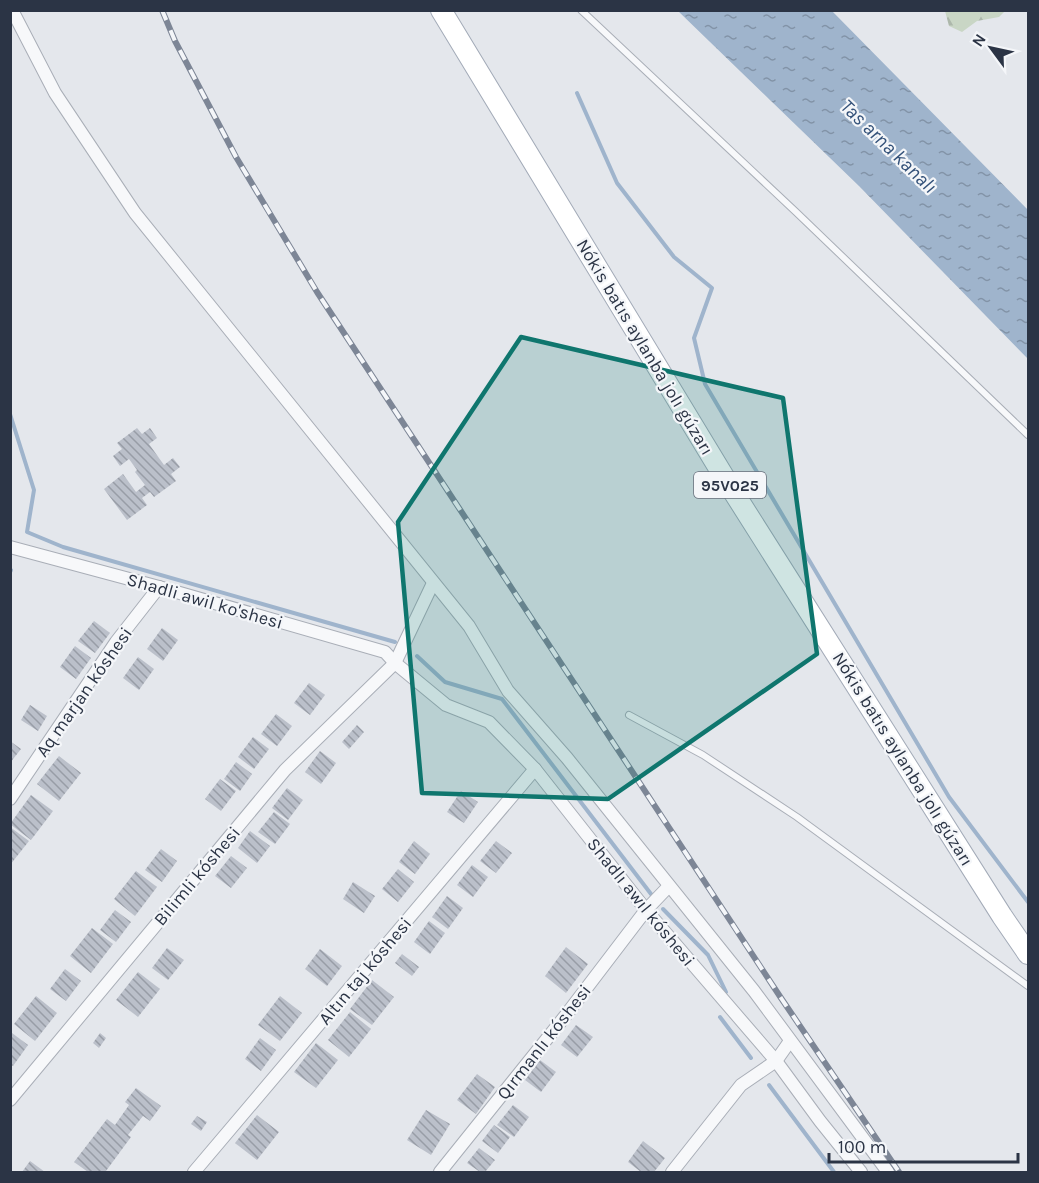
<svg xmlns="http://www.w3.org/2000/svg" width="1039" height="1183" font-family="Karla,sans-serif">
	<defs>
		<pattern id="forest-firs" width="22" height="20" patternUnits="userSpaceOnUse" patternTransform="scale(1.5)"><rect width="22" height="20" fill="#c9d6c5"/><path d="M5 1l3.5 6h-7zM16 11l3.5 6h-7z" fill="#adb8ab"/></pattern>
		<pattern id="water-ripples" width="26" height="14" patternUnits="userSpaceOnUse" patternTransform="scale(1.5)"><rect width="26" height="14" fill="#9fb4cc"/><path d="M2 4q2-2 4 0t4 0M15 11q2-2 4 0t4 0" fill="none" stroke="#8293a7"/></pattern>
		<pattern id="building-back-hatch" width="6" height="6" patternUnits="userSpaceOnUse" patternTransform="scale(1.5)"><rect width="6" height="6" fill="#bbc0ca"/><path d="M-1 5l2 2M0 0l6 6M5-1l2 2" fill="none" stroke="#989da6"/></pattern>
	</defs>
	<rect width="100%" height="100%" fill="#e4e7ec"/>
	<!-- forest -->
	<path fill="url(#forest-firs)" d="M945,11V10L1005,11L999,17L977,21L962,32L949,26Z"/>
	<!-- water -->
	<path fill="url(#water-ripples)" d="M678,11H832L1028,210V359L859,186Z"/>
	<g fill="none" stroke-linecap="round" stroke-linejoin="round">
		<!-- stream -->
		<g stroke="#9fb4cc" stroke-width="4">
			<path d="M577,93L617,183L674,257L712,288L694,338L705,384L949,797L1028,902"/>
			<path d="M10,414L34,490L27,532L63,547L395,642"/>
			<path d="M10,572L11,570"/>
			<path d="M417,656L445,682L502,699L651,894"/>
			<path d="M663,909L708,955L726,992"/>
			<path d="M720,1017L751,1058"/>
			<path d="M769,1085L834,1172"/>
		</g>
	</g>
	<!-- building -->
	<g fill="url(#building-back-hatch)">
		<path d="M137,428L142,434L150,428L157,438L149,444L164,465L173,458L180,467L171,474L176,481L154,497L150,492L142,498L147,505L127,520L104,489L123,474L136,492L145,485L135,472L137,470L129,459L120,466L113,456L122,449L117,443Z"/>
		<path d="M94,621L110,633L95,653L78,641Z"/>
		<path d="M162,628L178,640L163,661L147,649Z"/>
		<path d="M75,646L91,658L76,679L60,667Z"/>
		<path d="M138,657L154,669L139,690L123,678Z"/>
		<path d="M309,683L325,695L310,715L294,703Z"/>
		<path d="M30,705L47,716L38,731L21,720Z"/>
		<path d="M276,714L292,726L277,746L261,734Z"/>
		<path d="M357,725L364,732L349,749L342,742Z"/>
		<path d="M253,737L269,749L254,769L238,757Z"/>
		<path d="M10,741L21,749L10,763Z"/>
		<path d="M320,751L336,763L321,784L305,772Z"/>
		<path d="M59,756L81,773L59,801L37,784Z"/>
		<path d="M236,762L252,774L240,791L224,779Z"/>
		<path d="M220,779L236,791L221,811L205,799Z"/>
		<path d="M287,788L303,800L288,820L272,808Z"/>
		<path d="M461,791L478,802L464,823L447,812Z"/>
		<path d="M31,795L53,811L31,840L10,824Z"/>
		<path d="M274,812L290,824L275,844L258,832Z"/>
		<path d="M10,827L29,841L10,865Z"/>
		<path d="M250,831L270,846L257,863L238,848Z"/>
		<path d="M414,841L430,854L415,874L399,862Z"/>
		<path d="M496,841L512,853L496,873L480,861Z"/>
		<path d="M161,849L177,861L162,882L145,870Z"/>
		<path d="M231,856L247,868L231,888L215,876Z"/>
		<path d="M472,865L488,877L473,897L457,885Z"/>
		<path d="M398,869L414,882L398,902L382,889Z"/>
		<path d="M136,871L157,887L135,916L114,899Z"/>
		<path d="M353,882L375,896L364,913L343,899Z"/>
		<path d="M447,896L463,908L448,929L432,917Z"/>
		<path d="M115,910L131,922L116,942L100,930Z"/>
		<path d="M429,921L445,933L430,954L414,942Z"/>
		<path d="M92,928L113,944L91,973L70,956Z"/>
		<path d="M566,947L588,964L566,993L545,976Z"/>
		<path d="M167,948L184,960L168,980L152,968Z"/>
		<path d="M320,949L342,966L327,986L305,969Z"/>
		<path d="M402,954L419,967L412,976L395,963Z"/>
		<path d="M65,969L81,981L66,1001L50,989Z"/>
		<path d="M138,972L160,989L138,1017L116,1000Z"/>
		<path d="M372,980L394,997L372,1025L350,1009Z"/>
		<path d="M36,996L57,1013L35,1041L14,1024Z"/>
		<path d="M280,996L302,1013L280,1041L258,1025Z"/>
		<path d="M350,1012L371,1029L349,1057L328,1040Z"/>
		<path d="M576,1025L593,1037L577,1057L561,1045Z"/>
		<path d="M12,1033L28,1045L13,1066L10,1064V1036Z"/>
		<path d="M100,1033L106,1038L99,1048L93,1043Z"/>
		<path d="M260,1038L276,1050L261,1071L245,1059Z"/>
		<path d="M316,1043L338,1060L316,1088L294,1072Z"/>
		<path d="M540,1060L556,1072L541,1092L525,1080Z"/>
		<path d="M477,1074L495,1087L476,1114L457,1100Z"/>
		<path d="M136,1088L161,1106L150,1121L143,1116L128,1135L131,1137L106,1171L108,1172H88L74,1162L107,1119L115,1125L129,1105L125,1102Z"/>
		<path d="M513,1105L529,1117L514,1137L497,1125Z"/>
		<path d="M426,1110L450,1124L431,1155L407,1140Z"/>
		<path d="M257,1115L279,1132L257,1160L235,1143Z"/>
		<path d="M197,1116L207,1122L201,1131L191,1124Z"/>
		<path d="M494,1125L510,1137L498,1153L482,1141Z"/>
		<path d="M643,1141L665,1158L654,1172H641L628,1162Z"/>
		<path d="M479,1148L495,1160L485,1172H480L467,1163Z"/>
		<path d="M30,1161L45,1172H22Z"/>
	</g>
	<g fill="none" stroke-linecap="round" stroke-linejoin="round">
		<defs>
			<g id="lane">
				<path d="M581,10L796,212L1028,435"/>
				<path d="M629,715L703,755L797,817L1028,986"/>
			</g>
			<g id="street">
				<path d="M12,10L55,93L135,213L469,626L508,691L567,758L754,991L888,1172"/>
				<path d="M10,547L159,587L385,652L395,663L446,705L489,722L535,769L646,910L776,1061L820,1121L861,1172"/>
				<path d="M10,799L116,642L159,587"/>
				<path d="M10,1100L285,770L395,663L433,583"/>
				<path d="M194,1172L535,769"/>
				<path d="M440,1172L566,1015L646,910L669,886"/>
				<path d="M672,1172L741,1085L776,1061L790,1041"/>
			</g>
			<path id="primary" d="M441,10L729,485L1002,916L1028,954"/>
		</defs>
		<!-- lane casing -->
		<use href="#lane" stroke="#a9aeb7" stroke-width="8"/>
		<!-- street casing -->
		<use href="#street" stroke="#a9aeb7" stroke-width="14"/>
		<!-- primary casing -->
		<use href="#primary" stroke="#a3abb8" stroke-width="22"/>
		<!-- lane -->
		<use href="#lane" stroke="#f7f8fa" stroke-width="6"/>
		<!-- street -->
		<use href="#street" stroke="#f7f8fa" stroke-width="12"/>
		<!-- primary -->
		<use href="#primary" stroke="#fff" stroke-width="20"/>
		<defs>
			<path id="rail" d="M162,10L175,41L236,157L317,292L781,998L899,1172"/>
		</defs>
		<!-- rail casing -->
		<use href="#rail" stroke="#7d8696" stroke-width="6"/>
		<!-- rail -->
		<use href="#rail" stroke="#f4f6f9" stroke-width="4" stroke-dasharray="11" stroke-linecap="butt"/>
	</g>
	<!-- marked area -->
	<path fill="#0f766e" fill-opacity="0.2" stroke="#0f766e" stroke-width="4.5" stroke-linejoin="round" d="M521,337L783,398L817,654L608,799L422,793L398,522Z"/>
	<g text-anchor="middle" stroke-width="4.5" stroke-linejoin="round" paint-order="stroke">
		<!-- shield labels -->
		<rect fill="#f4f6f9" stroke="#676e7b" stroke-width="1.5" x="694" y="472" width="72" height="26" rx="4.5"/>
		<g font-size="16" font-weight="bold" fill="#2b3445">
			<text x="730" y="491">95V025</text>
		</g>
		<!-- street labels -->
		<g font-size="18" fill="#2b3445" stroke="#f4f6f9">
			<text transform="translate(645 347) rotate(59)" y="6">Nókis batıs aylanba jolı gúzarı</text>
			<text transform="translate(205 601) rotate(16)" y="6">Shadli awil ko'shesi</text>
			<text transform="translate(84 692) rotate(-55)" y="6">Aq marjan kóshesi</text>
			<text transform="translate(903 759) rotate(58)" y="6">Nókis batıs aylanba jolı gúzarı</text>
			<text transform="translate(197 876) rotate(-50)" y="6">Bilimli kóshesi</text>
			<text transform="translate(641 902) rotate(51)" y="6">Shadlı awıl kóshesi</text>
			<text transform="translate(365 971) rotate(-50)" y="6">Altın taj kóshesi</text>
			<text transform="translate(544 1042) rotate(-52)" y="6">Qırmanlı kóshesi</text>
		</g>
		<!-- water labels -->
		<g font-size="20" font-style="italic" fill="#34527a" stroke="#f4f6f9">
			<text transform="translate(889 146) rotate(44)" y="7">Tas arna kanalı</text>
		</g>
	</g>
	<!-- border -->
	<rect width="1039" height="1183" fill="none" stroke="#2b3445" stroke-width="24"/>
	<!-- north arrow -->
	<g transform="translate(991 48) rotate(303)" stroke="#f4f6f9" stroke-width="4.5" paint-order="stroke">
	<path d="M0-4.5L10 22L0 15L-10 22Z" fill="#2b3445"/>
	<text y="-9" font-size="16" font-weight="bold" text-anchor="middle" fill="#2b3445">N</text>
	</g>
	<!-- scale -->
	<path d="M829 1153v9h189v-9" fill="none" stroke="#2b3445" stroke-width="3"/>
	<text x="838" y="1153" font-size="18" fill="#2b3445" stroke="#f4f6f9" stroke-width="4.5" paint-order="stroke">100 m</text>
</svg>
